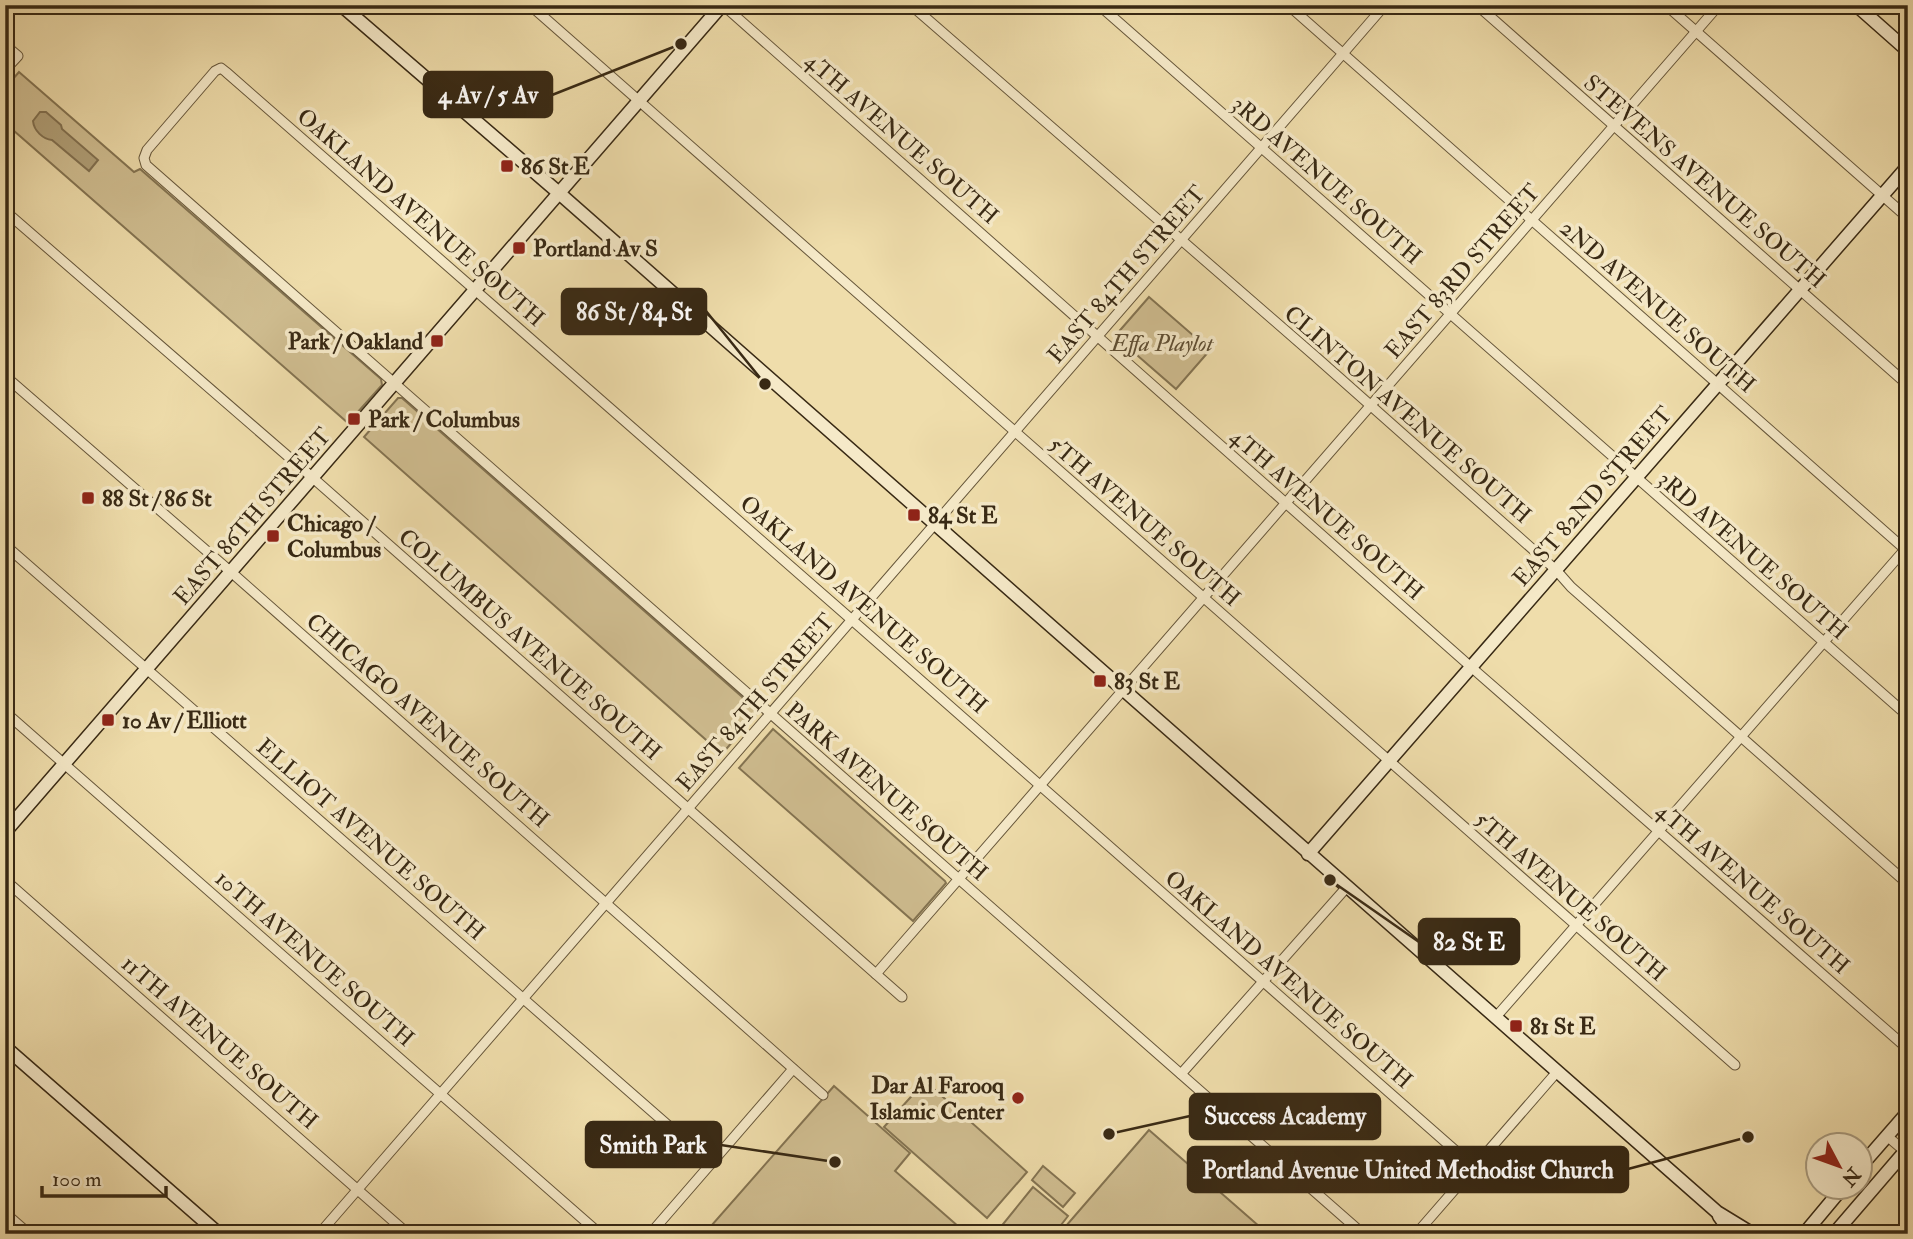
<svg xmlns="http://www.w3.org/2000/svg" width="1913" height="1239" font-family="'IM FELL Double Pica',serif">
	<rect width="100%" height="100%" fill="#efddab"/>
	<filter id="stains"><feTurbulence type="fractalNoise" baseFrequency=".00286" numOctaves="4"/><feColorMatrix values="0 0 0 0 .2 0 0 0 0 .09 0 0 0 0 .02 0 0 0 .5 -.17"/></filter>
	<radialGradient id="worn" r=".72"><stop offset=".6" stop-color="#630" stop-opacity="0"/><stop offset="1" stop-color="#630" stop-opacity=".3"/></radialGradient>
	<!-- green -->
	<g fill="#d0be91" stroke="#847452" stroke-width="2">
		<path d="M19,72L134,172L140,169L381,379L382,385L348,423L5,123V88Z"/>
		<path d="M1149,297L1210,350L1176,389L1115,336Z"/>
		<path d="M398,398H402L757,710V713L722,754L364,437Z"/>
		<path d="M773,729L945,881L946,883L913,921L739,768Z"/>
		<path d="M925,1081L1027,1172L987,1218L884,1127Z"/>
		<path d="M834,1086L910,1153L895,1171L967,1234H704Z"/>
		<path d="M1149,1130L1268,1234H1059Z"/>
		<path d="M1043,1166L1075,1193L1063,1207L1032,1180Z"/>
		<path d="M1033,1187L1068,1216L1054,1234H995Z"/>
	</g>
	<!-- water -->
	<g fill="#b1a078" stroke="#817050" stroke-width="2">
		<path d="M40,112H46L61,125L62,129L98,160L89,171L52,140C43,139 34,131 33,121Z"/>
		<path d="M1249,1227L1274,1228L1284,1234H1208L1226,1229Z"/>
	</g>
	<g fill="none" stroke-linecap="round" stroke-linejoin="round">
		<defs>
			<g id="street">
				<path d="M530,5L1735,1065"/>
				<path d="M723,5L1471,667L1908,1049"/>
				<path d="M911,5L1316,357L1556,570L1571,587L1908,884"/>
				<path d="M1099,5L1908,716"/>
				<path d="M1288,5L1908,552"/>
				<path d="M1477,5L1908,385"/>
				<path d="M1666,5L1908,218"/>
				<path d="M5,45L18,56L5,70"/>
				<path d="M5,211L313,478L902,997"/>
				<path d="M5,376L231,572L823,1095"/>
				<path d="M5,545L711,1163"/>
				<path d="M5,712L600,1234"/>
				<path d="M5,880L408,1234"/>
				<path d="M876,974L1719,5"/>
				<path d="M1495,1018L1907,547"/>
				<path d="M1181,1074L1346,888"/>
				<path d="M1887,1136L1908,1154"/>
				<path d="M5,1213L29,1234"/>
				<path d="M319,1234L1385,5"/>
				<path d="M650,1234L793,1069"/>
				<path d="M1363,1234L146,165L144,158L147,150L215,71L221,68L226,72L860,627L1474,1167"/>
				<path d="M1416,1234L1556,1073"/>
			</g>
			<g id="secondary">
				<path d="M341,5L559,193L1717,1212L1753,1234"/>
				<path d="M1856,5L1908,51"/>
				<path d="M5,832L722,5"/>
				<path d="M1308,854L1908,166"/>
				<path d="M5,1047L219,1234"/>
				<path d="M1860,1167L1908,1112"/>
				<path d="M1719,1216L1732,1234"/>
				<path d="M1804,1234L1844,1186"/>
				<path d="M1834,1234L1908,1148"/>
			</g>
		</defs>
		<!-- street casing -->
		<use href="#street" stroke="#66563a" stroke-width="11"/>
		<!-- secondary casing -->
		<use href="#secondary" stroke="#382914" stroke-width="15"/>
		<!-- street -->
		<use href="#street" stroke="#f5e9c8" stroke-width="9"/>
		<!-- secondary -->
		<use href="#secondary" stroke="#f5e9c8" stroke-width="12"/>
	</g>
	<!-- markers -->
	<g fill="#8f2418" stroke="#f5e9c8" stroke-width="2.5">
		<rect x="500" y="159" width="14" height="14" rx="3.5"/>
		<rect x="512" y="241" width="14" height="14" rx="3.5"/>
		<rect x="430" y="334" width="14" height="14" rx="3.5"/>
		<rect x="347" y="412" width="14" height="14" rx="3.5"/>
		<rect x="81" y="491" width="14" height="14" rx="3.5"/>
		<rect x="907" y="508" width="14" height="14" rx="3.5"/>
		<rect x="266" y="529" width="14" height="14" rx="3.5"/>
		<rect x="1093" y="674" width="14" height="14" rx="3.5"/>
		<rect x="101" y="713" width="14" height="14" rx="3.5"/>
		<rect x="1509" y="1019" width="14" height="14" rx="3.5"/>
		<circle cx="1018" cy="1098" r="7"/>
	</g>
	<g text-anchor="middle" stroke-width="7" stroke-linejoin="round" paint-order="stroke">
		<!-- street labels -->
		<g font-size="23" fill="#382914" stroke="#f5e9c8">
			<text transform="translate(902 138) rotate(41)" y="8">4TH AVENUE SOUTH</text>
			<text transform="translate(1327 180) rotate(41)" y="8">3RD AVENUE SOUTH</text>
			<text transform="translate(1705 181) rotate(41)" y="8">STEVENS AVENUE SOUTH</text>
			<text transform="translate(421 217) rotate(41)" y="8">OAKLAND AVENUE SOUTH</text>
			<text transform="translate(1462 271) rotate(-49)" y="8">EAST 83RD STREET</text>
			<text transform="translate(1126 274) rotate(-49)" y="8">EAST 84TH STREET</text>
			<text transform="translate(1658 306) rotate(41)" y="8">2ND AVENUE SOUTH</text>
			<text transform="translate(1408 414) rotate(41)" y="8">CLINTON AVENUE SOUTH</text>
			<text transform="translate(1592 496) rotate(-49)" y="8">EAST 82ND STREET</text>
			<text transform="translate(1327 514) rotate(41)" y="8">4TH AVENUE SOUTH</text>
			<text transform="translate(252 516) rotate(-49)" y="8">EAST 86TH STREET</text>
			<text transform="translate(1145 521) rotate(41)" y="8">5TH AVENUE SOUTH</text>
			<text transform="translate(1753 555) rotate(41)" y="8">3RD AVENUE SOUTH</text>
			<text transform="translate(864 604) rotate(41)" y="8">OAKLAND AVENUE SOUTH</text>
			<text transform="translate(530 644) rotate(41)" y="8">COLUMBUS AVENUE SOUTH</text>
			<text transform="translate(755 702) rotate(-49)" y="8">EAST 84TH STREET</text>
			<text transform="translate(428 720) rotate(41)" y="8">CHICAGO AVENUE SOUTH</text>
			<text transform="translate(887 791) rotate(41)" y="8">PARK AVENUE SOUTH</text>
			<text transform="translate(371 839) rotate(41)" y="8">ELLIOT AVENUE SOUTH</text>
			<text transform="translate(1753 888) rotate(41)" y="8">4TH AVENUE SOUTH</text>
			<text transform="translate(1571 896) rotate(41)" y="8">5TH AVENUE SOUTH</text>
			<text transform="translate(315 958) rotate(41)" y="8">10TH AVENUE SOUTH</text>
			<text transform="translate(1289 979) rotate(41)" y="8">OAKLAND AVENUE SOUTH</text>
			<text transform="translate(220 1042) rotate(41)" y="8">11TH AVENUE SOUTH</text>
		</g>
		<!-- poi labels -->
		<g font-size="23" font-weight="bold" fill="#382914" stroke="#f5e9c8" text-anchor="start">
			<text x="521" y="174">86 St E</text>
			<text x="533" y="256">Portland Av S</text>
			<text x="423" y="349" text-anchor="end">Park / Oakland</text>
			<text x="368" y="427">Park / Columbus</text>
			<text x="102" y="506">88 St / 86 St</text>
			<text x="928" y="523">84 St E</text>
			<text x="287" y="531">Chicago /<tspan x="287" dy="26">Columbus</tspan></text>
			<text x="1114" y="689">83 St E</text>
			<text x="122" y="728">10 Av / Elliott</text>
			<text x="1530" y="1034">81 St E</text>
			<text x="1004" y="1093" text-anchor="end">Dar Al Farooq<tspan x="1004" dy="26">Islamic Center</tspan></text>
		</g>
		<!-- park labels -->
		<g font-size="23" font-style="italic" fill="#5e4e33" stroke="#f5e9c8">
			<text x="1162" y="351">Effa Playlot</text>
		</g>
	</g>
	<!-- callouts -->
	<path fill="none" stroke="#382914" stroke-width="2.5" d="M681 44L552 95M765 384L706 311M1330 880L1419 942M1109 1134L1190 1116M835 1162L721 1145M1748 1137L1628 1169"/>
	<g fill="#382914" stroke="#f5e9c8" stroke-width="2.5">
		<circle cx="681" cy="44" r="7"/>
		<circle cx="765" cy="384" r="7"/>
		<circle cx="1330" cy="880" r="7"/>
		<circle cx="1109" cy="1134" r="7"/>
		<circle cx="835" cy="1162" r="7"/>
		<circle cx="1748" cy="1137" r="7"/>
	</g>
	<g fill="#382914" stroke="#382914" stroke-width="2.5">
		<rect x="424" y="72" width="128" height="45" rx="7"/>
		<rect x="562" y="289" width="144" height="45" rx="7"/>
		<rect x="1419" y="919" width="100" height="45" rx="7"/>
		<rect x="1190" y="1094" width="190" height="45" rx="7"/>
		<rect x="586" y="1122" width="135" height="45" rx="7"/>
		<rect x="1188" y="1147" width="440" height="45" rx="7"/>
	</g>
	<g font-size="24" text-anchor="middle" font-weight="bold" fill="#fff">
		<text x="488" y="103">4 Av / 5 Av</text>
		<text x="634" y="320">86 St / 84 St</text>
		<text x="1469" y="950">82 St E</text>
		<text x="1285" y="1124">Success Academy</text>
		<text x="653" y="1153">Smith Park</text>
		<text x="1408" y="1178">Portland Avenue United Methodist Church</text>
	</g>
	<!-- margin -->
	<rect width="1913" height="1239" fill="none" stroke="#efddab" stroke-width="28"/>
	<rect x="7" y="7" width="1899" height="1225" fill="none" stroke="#382914" stroke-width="3.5"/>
	<rect x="14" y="14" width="1885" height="1211" fill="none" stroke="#382914" stroke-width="2"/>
	<!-- north arrow -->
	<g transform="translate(1839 1166) rotate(131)"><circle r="33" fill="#f5e9c8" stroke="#a99c80" stroke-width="2"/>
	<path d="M0-5L12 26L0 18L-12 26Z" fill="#8f2418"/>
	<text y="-10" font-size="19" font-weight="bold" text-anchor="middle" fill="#382914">N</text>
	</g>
	<!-- scale -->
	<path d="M42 1186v10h124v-10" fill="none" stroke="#382914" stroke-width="3.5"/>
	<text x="52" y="1186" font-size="21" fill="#382914" stroke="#f5e9c8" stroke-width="5" paint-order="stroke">100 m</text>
	<rect width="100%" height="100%" filter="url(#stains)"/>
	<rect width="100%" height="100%" fill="url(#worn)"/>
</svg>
